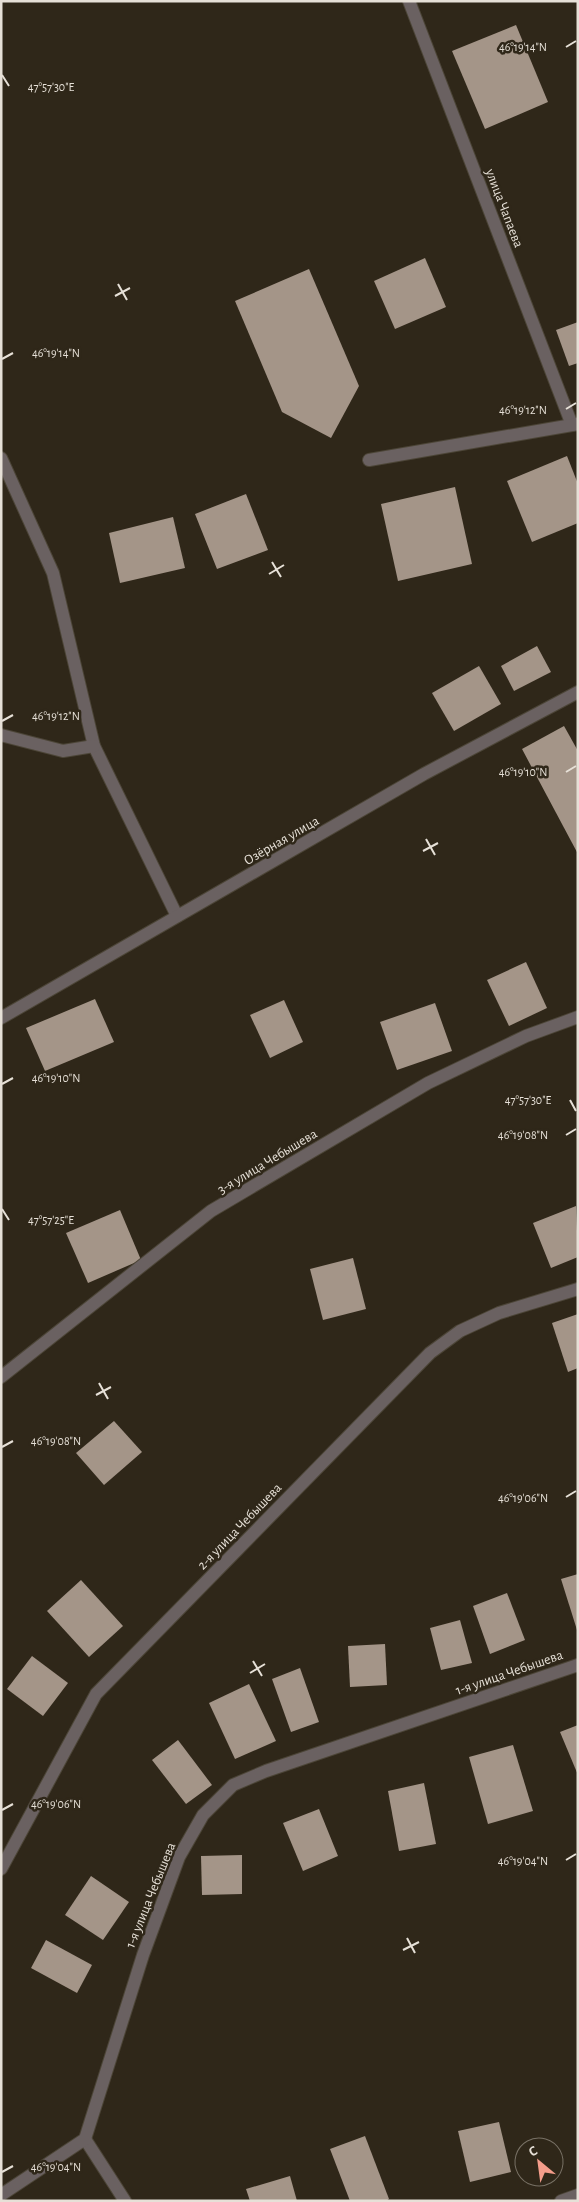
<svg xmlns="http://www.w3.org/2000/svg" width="579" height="2202" font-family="'Alegreya Sans',sans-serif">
	<rect width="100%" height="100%" fill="#2f2719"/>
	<!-- building -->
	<g fill="#a49588">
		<path d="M516,25L548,102L485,129L452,51Z"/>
		<path d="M425,258L446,307L395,329L374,281Z"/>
		<path d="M309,269L359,386L331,438L282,412L235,301Z"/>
		<path d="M578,322V363L569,366L556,330Z"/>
		<path d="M567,456L578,484V523L532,542L507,481Z"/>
		<path d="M455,487L472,564L398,581L381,504Z"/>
		<path d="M246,494L268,550L217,569L195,514Z"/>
		<path d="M173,517L185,568L120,583L109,533Z"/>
		<path d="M537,646L551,672L514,691L501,666Z"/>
		<path d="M479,666L501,704L454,731L432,693Z"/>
		<path d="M564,726L578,751V854L522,749Z"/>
		<path d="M526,962L547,1008L509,1026L487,980Z"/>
		<path d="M95,999L114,1042L45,1071L26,1028Z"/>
		<path d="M284,1000L303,1042L270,1058L250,1015Z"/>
		<path d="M435,1003L452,1051L397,1070L380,1022Z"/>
		<path d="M576,1206L578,1257L551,1268L533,1223Z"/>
		<path d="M120,1210L141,1260L88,1283L66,1233Z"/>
		<path d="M353,1258L366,1309L323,1320L310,1269Z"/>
		<path d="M578,1314V1368L568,1372L552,1323Z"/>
		<path d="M114,1421L142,1452L104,1485L76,1453Z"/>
		<path d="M578,1574V1630H577L561,1579Z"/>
		<path d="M81,1580L123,1626L89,1657L47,1611Z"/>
		<path d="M507,1593L525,1640L490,1654L473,1606Z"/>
		<path d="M460,1620L472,1663L441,1670L430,1628Z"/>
		<path d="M385,1644L387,1685L350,1687L348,1646Z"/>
		<path d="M32,1656L68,1683L43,1716L7,1689Z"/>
		<path d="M300,1668L319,1722L291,1732L272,1679Z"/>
		<path d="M249,1684L276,1741L235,1759L209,1703Z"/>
		<path d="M578,1725V1775L560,1732Z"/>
		<path d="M178,1740L212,1785L186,1804L152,1760Z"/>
		<path d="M513,1745L533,1811L488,1824L469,1757Z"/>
		<path d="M424,1783L436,1844L399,1851L388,1791Z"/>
		<path d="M319,1809L338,1856L303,1871L283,1823Z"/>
		<path d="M242,1855V1894L202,1895L201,1856Z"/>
		<path d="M91,1876L129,1902L103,1940L65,1915Z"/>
		<path d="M46,1940L92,1965L77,1993L31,1968Z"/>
		<path d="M499,2122L511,2172L470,2182L458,2131Z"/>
		<path d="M365,2136L389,2199L386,2201H350L330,2149Z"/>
		<path d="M290,2176L297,2201H250L246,2189Z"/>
	</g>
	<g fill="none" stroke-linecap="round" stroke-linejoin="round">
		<defs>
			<g id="minor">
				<path d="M409,1L572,425"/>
				<path d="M1,458L53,573L94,746L177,916"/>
				<path d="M369,460L578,424"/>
				<path d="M1,735L63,751L94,746"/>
				<path d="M1,1018L424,774L578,692"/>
				<path d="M1,1377L211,1211L428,1083L526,1036L578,1017"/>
				<path d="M1,1869L96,1694L430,1353L460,1331L499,1313L578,1289"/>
				<path d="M85,2139L125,2201"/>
				<path d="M1,2195L85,2139L143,1955L179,1857L203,1815L233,1785L266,1771L578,1665"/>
				<path d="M561,2201L578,2195"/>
			</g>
		</defs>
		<!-- minor casing -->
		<use href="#minor" stroke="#4c4537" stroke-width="14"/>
		<!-- minor -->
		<use href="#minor" stroke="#6a6161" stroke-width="12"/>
	</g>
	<!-- ticks -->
	<path fill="none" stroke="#e6e0d7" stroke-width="2" d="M566,47L576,41M2,75L9,86M118,284L127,300M115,296L130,288M2,359L13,353M566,409L576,403M272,562L281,577M269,574L284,565M2,721L13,715M566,772L576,766M426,839L435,855M423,851L438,843M2,1084L13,1078M570,1100L576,1111M566,1135L576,1129M2,1209L9,1220M99,1383L108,1399M96,1395L111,1387M2,1447L13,1441M566,1497L576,1491M253,1661L262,1676M250,1673L265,1664M2,1810L13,1804M566,1860L576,1854M407,1938L415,1953M403,1950L419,1942M2,2172L13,2166"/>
	<g text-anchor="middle" stroke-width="5" stroke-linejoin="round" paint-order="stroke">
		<!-- street labels -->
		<g font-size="14" fill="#e6e0d7" stroke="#2f2719">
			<text transform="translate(505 208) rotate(69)" y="5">улица Чапаева</text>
			<text transform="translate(281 840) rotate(-30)" y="5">Озёрная улица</text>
			<text transform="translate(267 1161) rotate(-31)" y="5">3-я улица Чебышева</text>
			<text transform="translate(239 1526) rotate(-46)" y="5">2-я улица Чебышева</text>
			<text transform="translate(509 1672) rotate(-19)" y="5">1-я улица Чебышева</text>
			<text transform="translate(150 1895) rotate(-68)" y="5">1-я улица Чебышева</text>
		</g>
	</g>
	<g font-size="12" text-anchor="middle" fill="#e6e0d7" stroke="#2f2719" stroke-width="5" stroke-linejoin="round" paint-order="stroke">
		<text x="523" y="51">46°19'14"N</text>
		<text x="51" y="91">47°57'30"E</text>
		<text x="56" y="357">46°19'14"N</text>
		<text x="523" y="414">46°19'12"N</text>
		<text x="56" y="720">46°19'12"N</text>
		<text x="523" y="776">46°19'10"N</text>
		<text x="56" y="1082">46°19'10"N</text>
		<text x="528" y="1104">47°57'30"E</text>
		<text x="523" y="1139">46°19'08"N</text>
		<text x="51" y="1224">47°57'25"E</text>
		<text x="56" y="1445">46°19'08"N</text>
		<text x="523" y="1502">46°19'06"N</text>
		<text x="56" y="1808">46°19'06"N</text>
		<text x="523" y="1865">46°19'04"N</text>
		<text x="56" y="2171">46°19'04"N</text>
	</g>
	<!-- border -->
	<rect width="579" height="2202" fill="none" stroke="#e6e0d7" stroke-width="5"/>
	<!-- north arrow -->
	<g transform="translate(539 2162) rotate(331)"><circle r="24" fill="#2f2719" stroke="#787165"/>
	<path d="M0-4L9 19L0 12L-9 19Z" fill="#f49d8b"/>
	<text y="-8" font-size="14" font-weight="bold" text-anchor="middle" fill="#e6e0d7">С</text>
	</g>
</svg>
